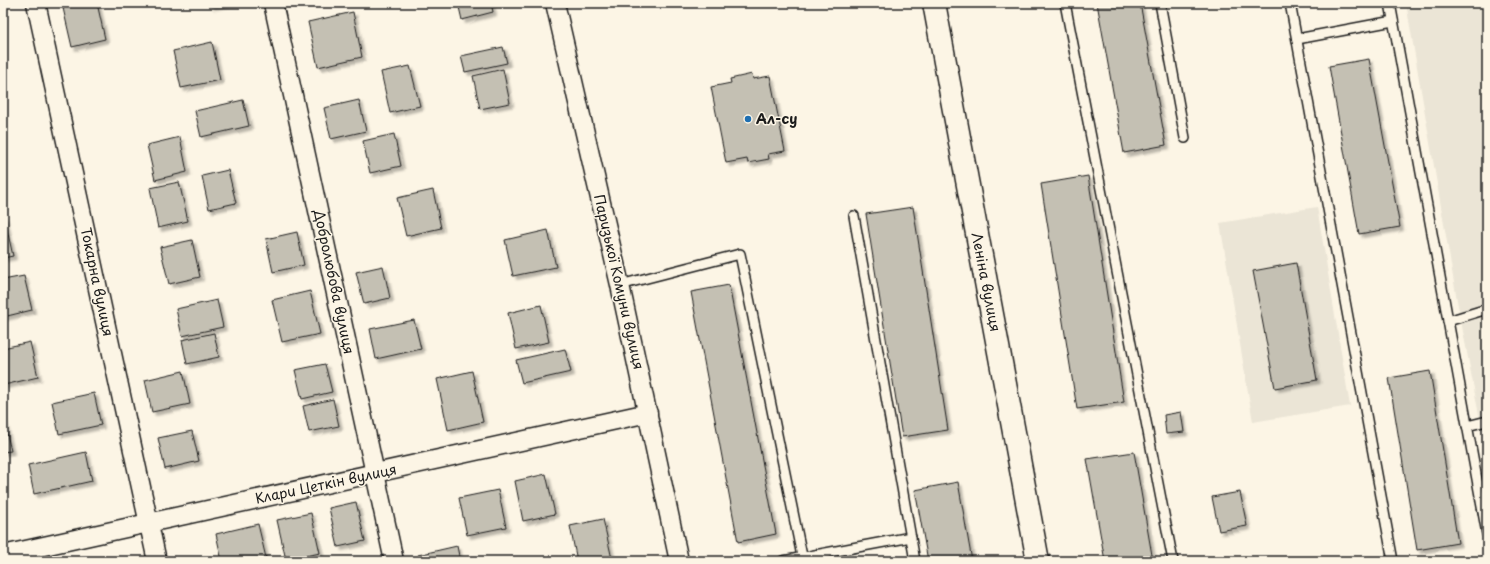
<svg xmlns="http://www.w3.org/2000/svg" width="1490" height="564" font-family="'Playpen Sans',sans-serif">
	<defs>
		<filter id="shadow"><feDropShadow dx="3.5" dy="3.5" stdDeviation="1" flood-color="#0004"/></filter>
	</defs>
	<rect width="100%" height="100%" fill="#fcf5e5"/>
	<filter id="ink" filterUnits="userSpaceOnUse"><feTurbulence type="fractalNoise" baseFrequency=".025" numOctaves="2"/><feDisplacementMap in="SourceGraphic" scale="8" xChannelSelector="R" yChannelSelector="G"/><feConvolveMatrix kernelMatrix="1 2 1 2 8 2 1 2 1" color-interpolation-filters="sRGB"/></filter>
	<g filter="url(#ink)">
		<!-- built -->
		<g fill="#ebe5d6">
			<path d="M1406,3H1487V457L1457,300Z"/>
			<path d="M1317,207L1350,406L1253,422L1220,223Z"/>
		</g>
		<!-- building -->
		<g fill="#c4c0b3" stroke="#1c1c1c" filter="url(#shadow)">
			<path d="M88,3H97L105,39L72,47L63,8Z"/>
			<path d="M210,3H226L211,6Z"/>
			<path d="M458,3H491L493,12L462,20Z"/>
			<path d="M1097,3H1140L1166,145L1124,153Z"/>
			<path d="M353,12L362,57L318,67L308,22Z"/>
			<path d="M212,42L220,80L181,88L173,51Z"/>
			<path d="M503,47L507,63L465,72L461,56Z"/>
			<path d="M1369,59L1400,227L1359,234L1329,66Z"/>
			<path d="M410,66L420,106L390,113L381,72Z"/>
			<path d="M503,69L510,103L480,109L473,76Z"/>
			<path d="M752,74L753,79L770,76L785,151L768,154L769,159L748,163L747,159L726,163L711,87L731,83L730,79Z"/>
			<path d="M243,100L249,126L201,137L195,111Z"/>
			<path d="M359,100L366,131L331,139L324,108Z"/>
			<path d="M394,134L401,166L370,173L363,141Z"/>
			<path d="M180,137L187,172L155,180L147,145Z"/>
			<path d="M228,170L236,203L209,209L202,176Z"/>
			<path d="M1088,176L1124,402L1077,409L1041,184Z"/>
			<path d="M179,182L188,221L158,228L150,188Z"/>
			<path d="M433,190L441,228L406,236L397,198Z"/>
			<path d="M913,207L948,430L902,437L866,214Z"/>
			<path d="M4,216L13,256L3,258V217Z"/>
			<path d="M548,230L556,267L513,276L505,240Z"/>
			<path d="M297,232L304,265L273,272L266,239Z"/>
			<path d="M192,240L200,277L169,284L160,247Z"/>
			<path d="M1296,263L1317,380L1275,388L1253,271Z"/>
			<path d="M383,266L390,298L364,304L356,272Z"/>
			<path d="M24,276L32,310L3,317V280Z"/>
			<path d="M729,285L776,534L738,542L691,292Z"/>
			<path d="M310,291L320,334L282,342L272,300Z"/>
			<path d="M217,300L223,327L182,336L176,309Z"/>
			<path d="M541,305L549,342L516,349L508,313Z"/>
			<path d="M414,320L421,349L376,359L370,329Z"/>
			<path d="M214,333L219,357L187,364L182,340Z"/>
			<path d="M30,342L38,377L4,385L3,348Z"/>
			<path d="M565,349L571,372L522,383L516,360Z"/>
			<path d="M325,364L332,392L302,399L295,370Z"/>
			<path d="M183,371L190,404L152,412L145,380Z"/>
			<path d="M472,371L483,422L448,430L437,379Z"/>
			<path d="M1430,371L1458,543L1417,550L1389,378Z"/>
			<path d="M94,393L101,425L59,434L52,402Z"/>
			<path d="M333,399L339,426L309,432L303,406Z"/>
			<path d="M1181,412L1184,432L1166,434L1164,415Z"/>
			<path d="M3,417L11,451L3,452Z"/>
			<path d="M192,431L199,461L165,469L158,438Z"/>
			<path d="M86,452L92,481L34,494L28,465Z"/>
			<path d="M1134,452L1153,561H1105L1087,459Z"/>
			<path d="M546,474L555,514L523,521L515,481Z"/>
			<path d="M958,482L972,561H928L915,490Z"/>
			<path d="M498,490L506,527L467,535L459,498Z"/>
			<path d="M1240,492L1247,526L1219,531L1212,497Z"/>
			<path d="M356,502L365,541L338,547L329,508Z"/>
			<path d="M311,513L320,553L286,560L277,520Z"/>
			<path d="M603,519L612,559L605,561H577L570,526Z"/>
			<path d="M258,524L266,558L250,561H222L216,534Z"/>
			<path d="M457,546L460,561H420L418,555Z"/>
		</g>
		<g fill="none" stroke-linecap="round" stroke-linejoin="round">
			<defs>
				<g id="service">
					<path d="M1065,3L1173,561"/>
					<path d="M1160,3L1185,138"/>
					<path d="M1290,3L1393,561"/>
					<path d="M1390,3L1487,534"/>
					<path d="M1297,39L1393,21"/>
					<path d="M854,216L915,561"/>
					<path d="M620,285L740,254L803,561"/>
					<path d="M1448,321L1487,309"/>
					<path d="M1467,426L1487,421"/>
					<path d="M783,561L911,537"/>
				</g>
				<g id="minor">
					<path d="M36,3L157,561"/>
					<path d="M273,3L394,561"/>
					<path d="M555,3L620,285L679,561"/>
					<path d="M3,555L648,413"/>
				</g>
				<path id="secondary" d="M934,3L1038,561"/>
			</defs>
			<!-- service casing -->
			<use href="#service" stroke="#1c1c1c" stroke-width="12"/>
			<!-- minor casing -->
			<use href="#minor" stroke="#1c1c1c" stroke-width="21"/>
			<!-- secondary casing -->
			<use href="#secondary" stroke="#1c1c1c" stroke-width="25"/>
			<!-- service -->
			<use href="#service" stroke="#fcf5e5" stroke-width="9"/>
			<!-- minor -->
			<use href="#minor" stroke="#fcf5e5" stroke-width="18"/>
			<!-- secondary -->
			<use href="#secondary" stroke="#fcf5e5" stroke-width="22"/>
		</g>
	</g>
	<!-- markers -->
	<circle fill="#1f6fb2" stroke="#fcf5e5" stroke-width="1.5" cx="748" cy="119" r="4"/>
	<g text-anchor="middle" stroke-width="3" stroke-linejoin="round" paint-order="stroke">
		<!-- poi labels -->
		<g font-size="14" font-weight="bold" fill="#1c1c1c" stroke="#fcf5e5" text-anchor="start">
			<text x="756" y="124">Ал-су</text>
		</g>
		<!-- street labels -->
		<g font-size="14" fill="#1c1c1c" stroke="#fcf5e5">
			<text transform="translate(97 282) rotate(78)" y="5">Токарна вулиця</text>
			<text transform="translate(334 282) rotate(78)" y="5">Добролюбова вулиця</text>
			<text transform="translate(619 282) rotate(77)" y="5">Паризької Комуни вулиця</text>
			<text transform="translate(986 282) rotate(79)" y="5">Леніна вулиця</text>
			<text transform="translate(326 484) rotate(-12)" y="5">Клари Цеткін вулиця</text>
		</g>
	</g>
	<!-- margin -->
	<rect width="1490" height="564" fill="none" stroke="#fcf5e5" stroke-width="16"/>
	<rect x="8" y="8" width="1474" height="548" fill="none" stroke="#1c1c1c" stroke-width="1.5" filter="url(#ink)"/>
</svg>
